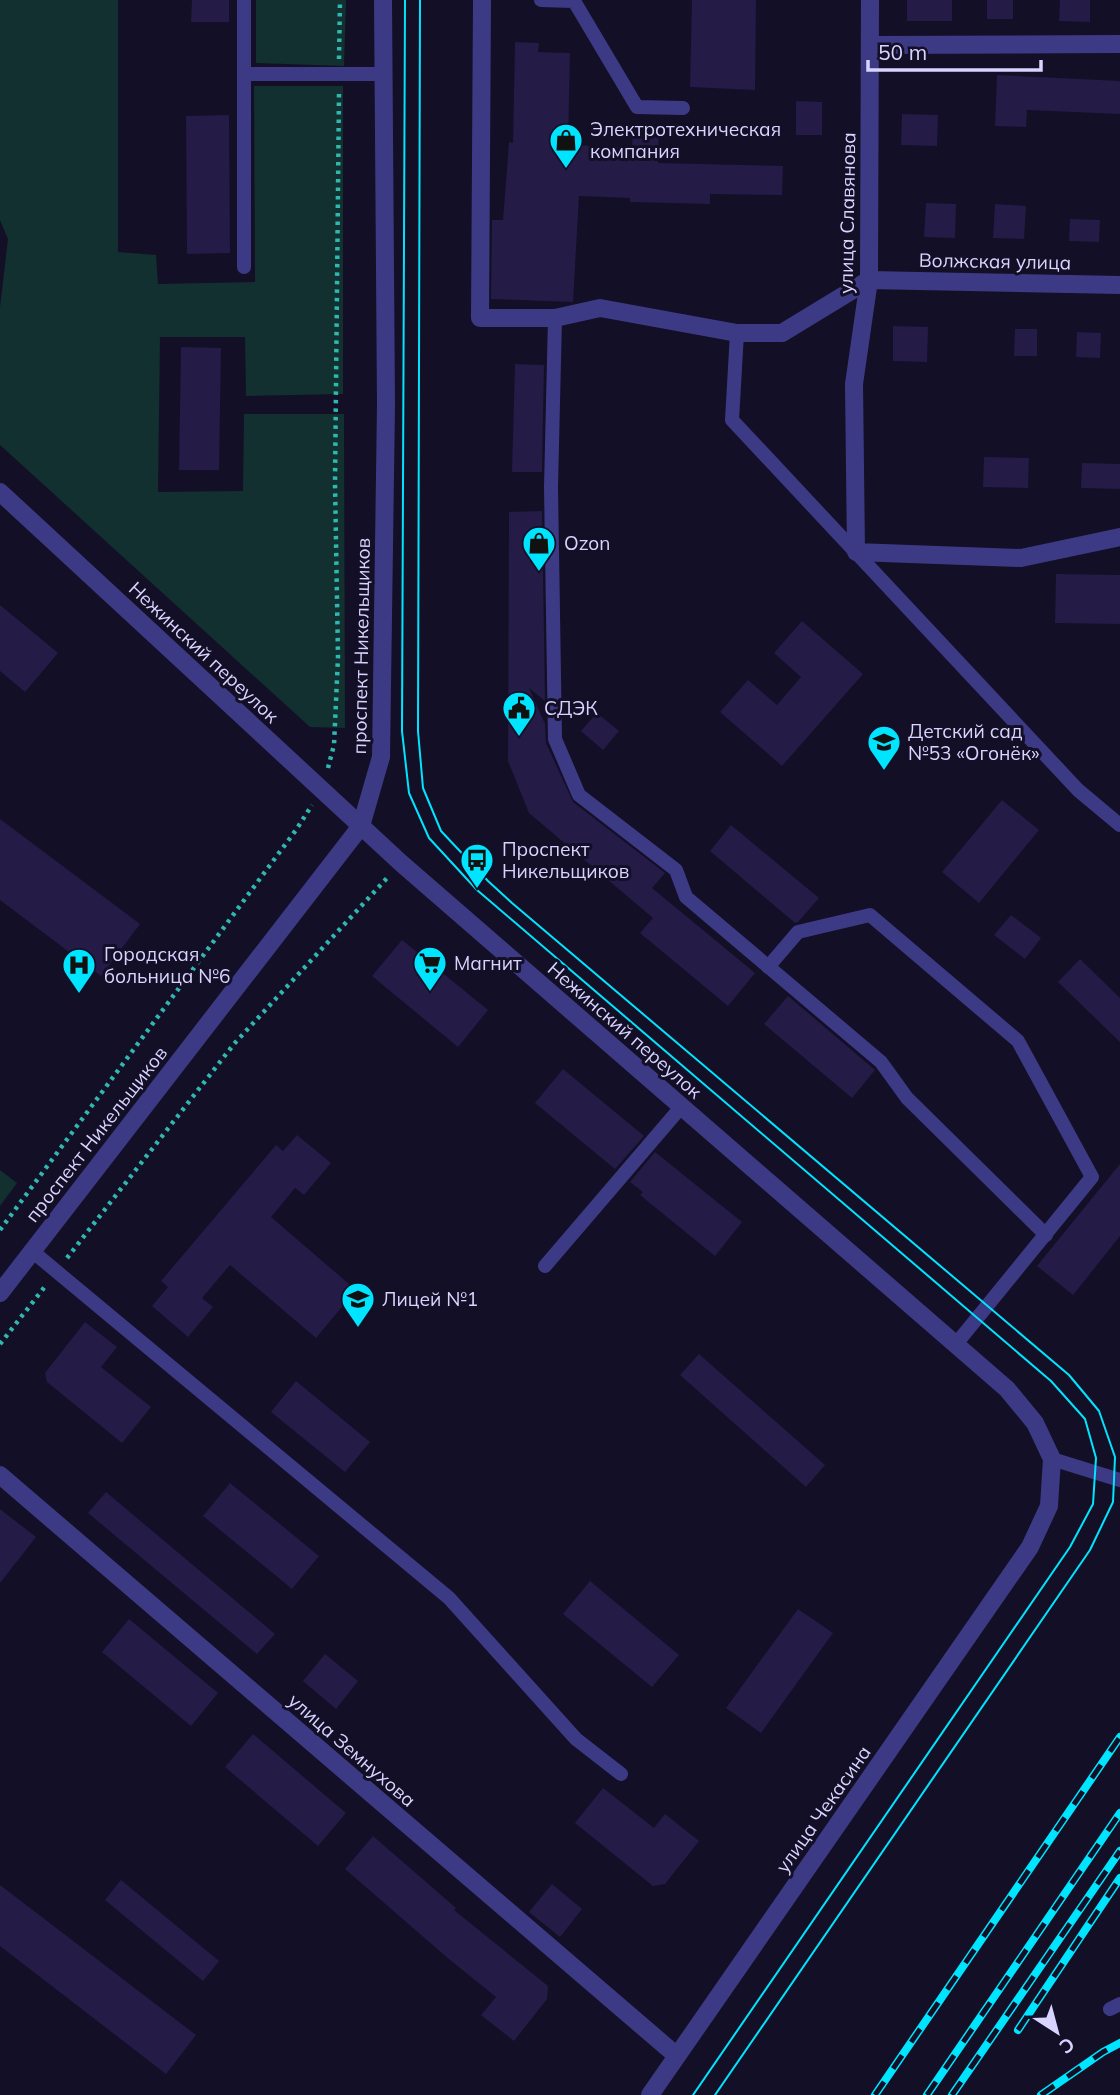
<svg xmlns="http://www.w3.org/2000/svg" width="1120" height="2095" font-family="Mulish,sans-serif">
	<rect width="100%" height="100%" fill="#130f26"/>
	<!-- green -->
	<g fill="#12302f">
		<path d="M0,0H118V252L156,255L158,284L255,282L254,86H343V394L246,396L245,337H160L158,492L243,491L244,414H344L345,728L310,727L0,445V307L8,239L0,220Z"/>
		<path d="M256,0H346L344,66L256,63Z"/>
		<path d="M0,1170L17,1183L0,1206Z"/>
	</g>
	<!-- building -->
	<g fill="#241b47">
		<path d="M192,0H229V22H191Z"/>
		<path d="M692,0H756L755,90L690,87Z"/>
		<rect x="907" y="0" width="45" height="21"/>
		<rect x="987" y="0" width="26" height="19"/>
		<path d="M1060,0H1090V22L1059,21Z"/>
		<path d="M515,42L539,43L538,52L570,53L568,145L632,147L633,128L659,129L658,163L783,166L782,195L710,194V204L630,202V198L579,196L573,302L491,299L492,220H503L509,142L513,143Z"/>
		<path d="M997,75L1120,81V114L1027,110L1026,127L995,126Z"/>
		<path d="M796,101L822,102V135H796Z"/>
		<path d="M902,114L938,115L937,146L901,145Z"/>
		<path d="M229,115L230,253L187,254L186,116Z"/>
		<path d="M926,203L956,204L955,238L924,237Z"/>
		<path d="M995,204L1026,206L1024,239L993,238Z"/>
		<path d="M1070,219L1100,220L1099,242L1069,241Z"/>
		<path d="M893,326L928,327L927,362L893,361Z"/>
		<path d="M1015,329H1037V356H1014Z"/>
		<path d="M1077,332L1101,333L1100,358L1076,357Z"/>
		<path d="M181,347L221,348L219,470H179Z"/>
		<path d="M515,364L544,365L542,472H512Z"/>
		<path d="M984,457L1029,458L1028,488L983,487Z"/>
		<path d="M1082,463L1120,464V489L1081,488Z"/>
		<path d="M542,511L545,701L529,688L545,724L546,743L573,802L665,873L652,888L755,973L728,1006L640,933L653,918L529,813L508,761L509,512Z"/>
		<path d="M1056,574L1120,575V624L1055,623Z"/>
		<path d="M0,605L58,653L25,692L0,671Z"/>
		<path d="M802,621L863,674L782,766L720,712L748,680L777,705L801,677L774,653Z"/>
		<path d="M597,713L619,731L603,750L581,731Z"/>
		<path d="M1002,800L1039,830L979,903L942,872Z"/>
		<path d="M0,819L140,924L101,976L0,900Z"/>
		<path d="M731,825L819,898L798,922L795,923L710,851Z"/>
		<path d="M1011,915L1041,938L1025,959L994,935Z"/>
		<path d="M402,940L488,1010L458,1047L372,976Z"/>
		<path d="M1080,959L1120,998V1042L1058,982Z"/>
		<path d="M788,996L875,1070L852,1098L764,1024Z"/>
		<path d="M563,1069L644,1136L615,1169L535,1103Z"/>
		<path d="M297,1135L331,1163L304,1195L295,1188L271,1217L356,1290L316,1338L230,1265L202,1298L213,1307L188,1337L152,1306L168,1287L161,1281L276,1145L283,1151Z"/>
		<path d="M655,1152L742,1222L715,1256L640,1195L643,1192L630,1182Z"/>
		<path d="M1120,1164V1236L1073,1295L1037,1266Z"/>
		<path d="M85,1322L117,1347L101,1367L151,1407L122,1443L47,1382L45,1373Z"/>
		<path d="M699,1354L825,1465L806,1487L680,1375Z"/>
		<path d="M296,1381L370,1442L345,1472L271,1412Z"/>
		<path d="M230,1483L319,1556L292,1589L203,1516Z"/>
		<path d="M106,1492L275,1634L257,1654L88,1513Z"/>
		<path d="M0,1509L36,1537L0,1583Z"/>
		<path d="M590,1581L679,1655L652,1687L563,1614Z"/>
		<path d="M798,1609L833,1633L761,1733L726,1708Z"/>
		<path d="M129,1619L218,1693L191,1726L102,1652Z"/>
		<path d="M325,1654L358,1681L336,1709L303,1681Z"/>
		<path d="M253,1734L346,1813L318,1846L225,1767Z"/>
		<path d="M603,1788L654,1828L665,1814L699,1841L665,1884L653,1886L575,1823Z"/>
		<path d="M373,1836L456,1908L454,1910L548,1986L547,1999L514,2041L481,2015L496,1997L450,1960L345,1869Z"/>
		<path d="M121,1880L219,1961L203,1981L105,1900Z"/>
		<path d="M552,1884L582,1909L560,1937L529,1912Z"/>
		<path d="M0,1885L196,2035L166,2074L0,1946Z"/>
	</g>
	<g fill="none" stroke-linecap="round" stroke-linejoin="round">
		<!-- path -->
		<g stroke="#2fb8b0" stroke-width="4.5" stroke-dasharray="3.5 5" stroke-linecap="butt">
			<path d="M339,59L340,0"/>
			<path d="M328,768L334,745L338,657L335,483L339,92"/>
			<path d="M0,1230L296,830L312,805"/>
			<path d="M67,1258L234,1044L388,877"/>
			<path d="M0,1344L47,1284"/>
		</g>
		<!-- service -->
		<g stroke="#3d3a85" stroke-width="14">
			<path d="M244,0V267"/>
			<path d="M541,0L574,1L637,107L683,108"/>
			<path d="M244,74H382"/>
			<path d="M555,318L551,487L555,739L579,795L676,870L686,897L881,1062L907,1098L1046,1235"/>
			<path d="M737,333L732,420L1078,790L1120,825"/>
			<path d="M768,967L798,932L870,915L1018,1041L1092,1177L956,1344"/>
			<path d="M32,1251L449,1598L576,1739L621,1774"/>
			<path d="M545,1266L682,1106"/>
			<path d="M1052,1459L1120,1480"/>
			<path d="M1110,2009L1120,2004"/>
		</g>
		<!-- minor -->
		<g stroke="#3d3a85" stroke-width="18">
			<path d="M482,0L480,318H555L600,308L737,333H782L869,280L1120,285"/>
			<path d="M870,0L869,280L854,384L856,552L1021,558L1120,537"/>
			<path d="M871,45L1120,44"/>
			<path d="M0,492L401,863L1007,1389L1035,1423L1052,1459L1049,1506L1030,1547L650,2095"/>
			<path d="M0,1293L361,826L381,757L386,405L383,0"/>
			<path d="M0,1475L677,2056"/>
		</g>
		<!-- tram -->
		<g stroke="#00e5ff" stroke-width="2">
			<path d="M405,0L402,731L409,793L429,838L477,890L1051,1381L1085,1419L1096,1458L1093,1504L1070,1547L693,2095"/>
			<path d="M420,0L418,731L423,788L441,831L488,881L512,903L1069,1375L1099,1411L1115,1457L1113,1502L1090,1550L715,2095"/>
		</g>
		<defs>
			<g id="rail">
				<path d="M1018,2030L1120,1878"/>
				<path d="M875,2095L1120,1737"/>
				<path d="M927,2095L1120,1813"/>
				<path d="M952,2095L1120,1851"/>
				<path d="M1041,2095L1103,2052L1120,2043"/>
			</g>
		</defs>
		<!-- rail casing -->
		<use href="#rail" stroke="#00e5ff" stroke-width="8"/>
		<!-- rail -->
		<use href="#rail" stroke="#130f26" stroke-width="5" stroke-dasharray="16" stroke-linecap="butt"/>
	</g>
	<!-- icons -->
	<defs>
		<symbol id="shop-pin" viewBox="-11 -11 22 30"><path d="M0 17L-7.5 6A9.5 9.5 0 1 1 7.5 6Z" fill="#00e5ff" stroke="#130f26"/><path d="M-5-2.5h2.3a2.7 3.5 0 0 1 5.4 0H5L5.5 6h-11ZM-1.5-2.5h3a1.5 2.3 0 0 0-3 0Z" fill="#111"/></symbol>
		<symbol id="civic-pin" viewBox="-11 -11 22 30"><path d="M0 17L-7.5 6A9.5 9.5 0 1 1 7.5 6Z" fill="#00e5ff" stroke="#130f26"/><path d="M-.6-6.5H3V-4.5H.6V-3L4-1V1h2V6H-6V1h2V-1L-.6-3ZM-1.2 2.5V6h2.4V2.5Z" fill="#111"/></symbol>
		<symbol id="school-pin" viewBox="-11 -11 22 30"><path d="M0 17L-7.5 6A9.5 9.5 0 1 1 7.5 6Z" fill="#00e5ff" stroke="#130f26"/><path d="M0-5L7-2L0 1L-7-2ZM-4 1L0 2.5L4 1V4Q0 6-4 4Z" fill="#111"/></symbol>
		<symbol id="bus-pin" viewBox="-11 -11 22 30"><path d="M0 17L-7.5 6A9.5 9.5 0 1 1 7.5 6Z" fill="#00e5ff" stroke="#130f26"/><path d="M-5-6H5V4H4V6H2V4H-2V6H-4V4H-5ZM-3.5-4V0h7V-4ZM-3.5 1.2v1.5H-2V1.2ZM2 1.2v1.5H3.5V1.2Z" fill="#111"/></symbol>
		<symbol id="supermarket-pin" viewBox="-11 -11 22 30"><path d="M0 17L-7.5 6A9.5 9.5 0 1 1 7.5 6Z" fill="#00e5ff" stroke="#130f26"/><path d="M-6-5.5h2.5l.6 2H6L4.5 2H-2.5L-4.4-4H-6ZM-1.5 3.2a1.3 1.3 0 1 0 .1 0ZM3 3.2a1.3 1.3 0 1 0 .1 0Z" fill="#111"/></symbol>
		<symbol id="hospital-pin" viewBox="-11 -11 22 30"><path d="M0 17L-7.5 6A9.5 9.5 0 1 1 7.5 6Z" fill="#00e5ff" stroke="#130f26"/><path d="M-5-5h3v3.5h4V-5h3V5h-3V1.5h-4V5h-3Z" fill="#111"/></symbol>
	</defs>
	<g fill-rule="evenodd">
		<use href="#shop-pin" x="547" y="121" width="38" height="52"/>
		<use href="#shop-pin" x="520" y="524" width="38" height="52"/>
		<use href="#civic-pin" x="500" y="689" width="38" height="52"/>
		<use href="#school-pin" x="865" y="723" width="38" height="52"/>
		<use href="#bus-pin" x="458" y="841" width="38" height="52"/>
		<use href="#supermarket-pin" x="411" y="944" width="38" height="52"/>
		<use href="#hospital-pin" x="60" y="946" width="38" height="52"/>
		<use href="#school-pin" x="339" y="1280" width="38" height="52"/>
	</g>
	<g text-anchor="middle" stroke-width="6" stroke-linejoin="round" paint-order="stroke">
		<!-- poi labels -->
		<g font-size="19" fill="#d9d4ff" stroke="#130f26" text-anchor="start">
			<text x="590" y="136">Электротехническая<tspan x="590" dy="22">компания</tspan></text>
			<text x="564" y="550">Ozon</text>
			<text x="544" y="715">СДЭК</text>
			<text x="908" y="738">Детский сад<tspan x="908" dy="22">№53 «Огонёк»</tspan></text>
			<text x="502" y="856">Проспект<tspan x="502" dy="22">Никельщиков</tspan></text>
			<text x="104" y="961">Городская<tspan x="104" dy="22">больница №6</tspan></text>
			<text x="454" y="970">Магнит</text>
			<text x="382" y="1306">Лицей №1</text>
		</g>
		<!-- street labels -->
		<g font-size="19" fill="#d9d4ff" stroke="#130f26">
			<text transform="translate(847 213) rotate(-89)" y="7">улица Славянова</text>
			<text transform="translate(995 261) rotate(1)" y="7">Волжская улица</text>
			<text transform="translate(361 646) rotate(-89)" y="7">проспект Никельщиков</text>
			<text transform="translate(204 652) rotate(43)" y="7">Нежинский переулок</text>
			<text transform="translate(625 1030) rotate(41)" y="7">Нежинский переулок</text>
			<text transform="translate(96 1134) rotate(-52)" y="7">проспект Никельщиков</text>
			<text transform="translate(352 1750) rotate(41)" y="7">улица Земнухова</text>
			<text transform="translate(823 1809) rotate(-55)" y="7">улица Чекасина</text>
		</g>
	</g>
	<!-- north arrow -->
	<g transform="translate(1057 2032) rotate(144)" stroke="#130f26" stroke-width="5" paint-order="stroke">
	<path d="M0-5L12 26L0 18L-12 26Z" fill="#d9d4ff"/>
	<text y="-10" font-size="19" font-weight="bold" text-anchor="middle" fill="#d9d4ff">С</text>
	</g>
	<!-- scale -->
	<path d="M868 60v10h173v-10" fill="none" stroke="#d9d4ff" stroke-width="3.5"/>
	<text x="878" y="60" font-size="21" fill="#d9d4ff" stroke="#130f26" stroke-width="5" paint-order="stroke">50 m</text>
</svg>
